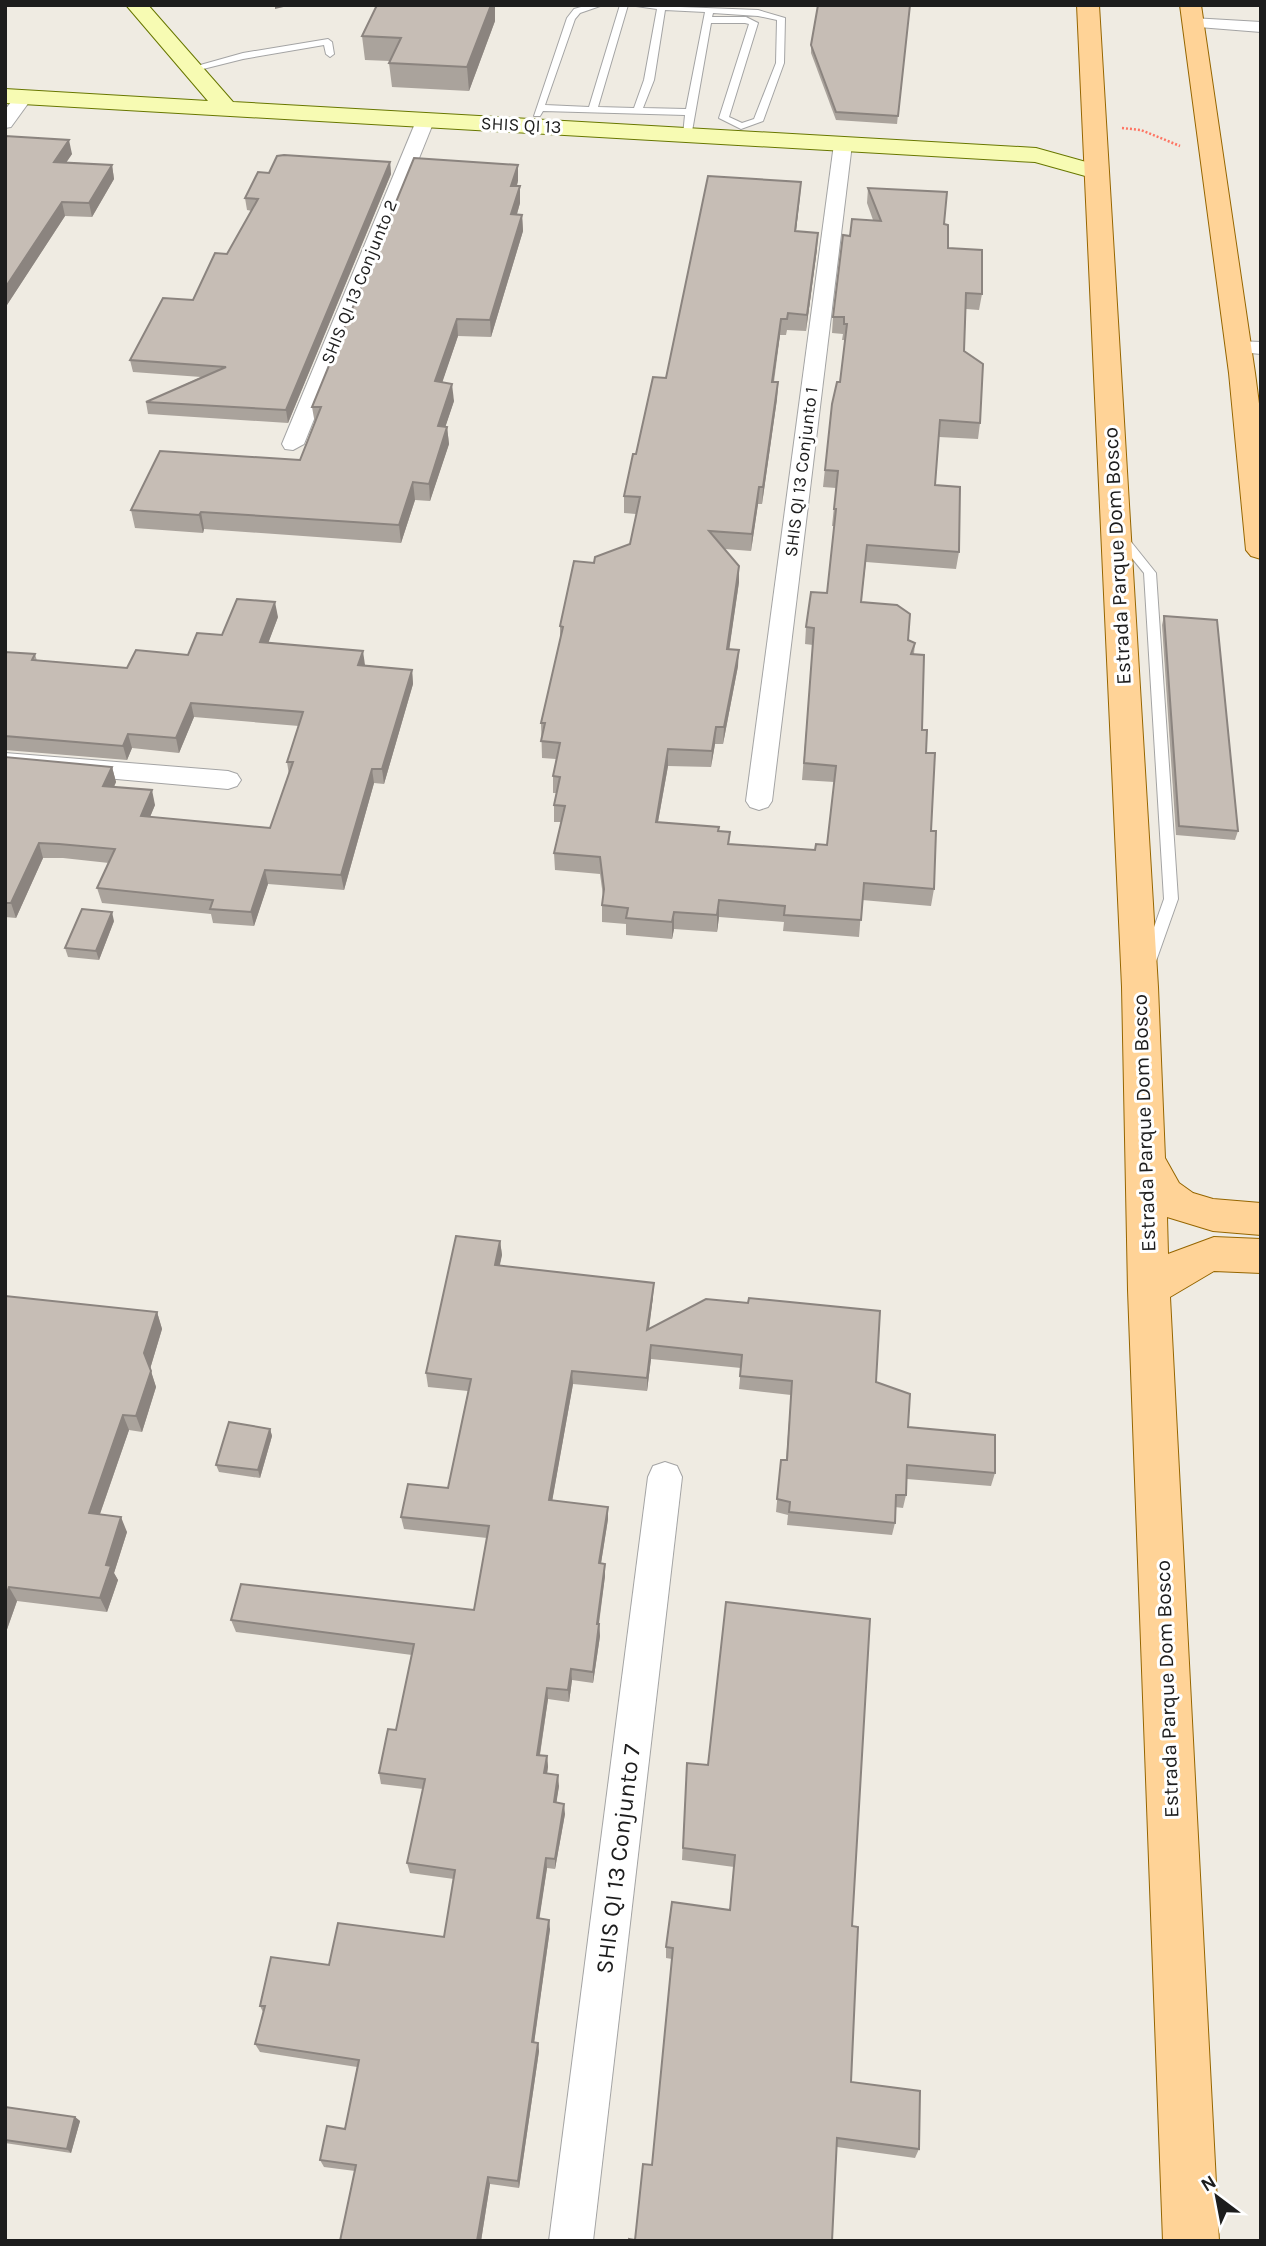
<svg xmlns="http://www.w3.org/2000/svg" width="1266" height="2246" font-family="Karla,sans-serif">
	<rect width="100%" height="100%" fill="#efebe2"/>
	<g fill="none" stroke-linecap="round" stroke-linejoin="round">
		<defs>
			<g id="lane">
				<path d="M588,5H603L580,13L575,19L545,105L589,107L620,5H628L598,107L634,108L644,80L657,9L629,5L758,10L785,18L784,63L763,121L741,129L719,118L749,24L745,23H711L691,137L683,135L685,115L543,111L540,116H534L567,18L574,9ZM665,10L705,12L686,109L643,108L654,80ZM713,13L758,16L777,20L776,63L754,119L742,123L729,117L758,23L746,17H712Z"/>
				<path d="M328,39L332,42L334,54L330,57L326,54L324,45L243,59L191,72L186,69L243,53Z"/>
				<path d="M1120,532L1124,533L1156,573L1178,899L1155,964L1148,969L1141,964L1164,899L1144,573L1114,536Z"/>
			</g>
			<g id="street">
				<path d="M1192,18L1261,22V32L1186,26V20Z"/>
				<path d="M23,93L32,98L11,127L5,128V110L17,94Z"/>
				<path d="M425,116L434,121L304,444L293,450L285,449L282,444L416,121Z"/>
				<path d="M843,139L852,144L772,801L768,807L759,810L750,807L746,801L834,144Z"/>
				<path d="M1237,341L1261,342V354L1230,351L1227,347Z"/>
				<path d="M5,753L228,771L237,774L241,780L237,786L228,789L5,769Z"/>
				<path d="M665,1462L677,1466L682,1477L593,2241H549L648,1477L653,1466Z"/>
			</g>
			<path id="secondary" d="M126,5H148L233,102L1036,148L1104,167L1108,172L1104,177L1096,179L1035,162L5,103V89L208,101Z"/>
			<g id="primary">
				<path d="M1077,5H1099L1158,987L1165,1158L1179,1183L1193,1193L1213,1199L1261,1203V1235L1213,1231L1167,1217L1168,1254L1214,1237L1261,1239V1273L1214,1271L1170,1297L1219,2241H1163L1128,1290L1122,987Z"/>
				<path d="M1180,5H1201L1255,373L1261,419V559L1251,556L1246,550L1229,373Z"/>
			</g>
		</defs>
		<!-- lane casing -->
		<use href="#lane" stroke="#a4a4a4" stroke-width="2"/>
		<!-- street casing -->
		<use href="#street" stroke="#a4a4a4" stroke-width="2"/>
		<!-- secondary casing -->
		<use href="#secondary" stroke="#687701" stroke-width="2"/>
		<!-- primary casing -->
		<use href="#primary" stroke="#966600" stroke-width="2"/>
		<!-- path -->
		<path stroke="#fe7563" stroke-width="2.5" stroke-dasharray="2 2" stroke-linecap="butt" d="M1122,128L1141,130L1180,146"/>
		<!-- lane -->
		<use href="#lane" fill="#fff" fill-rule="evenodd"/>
		<!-- street -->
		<use href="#street" fill="#fff" fill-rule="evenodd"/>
		<!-- secondary -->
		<use href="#secondary" fill="#f7fbb3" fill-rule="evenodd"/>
		<!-- primary -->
		<use href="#primary" fill="#ffd397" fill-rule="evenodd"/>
	</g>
	<!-- wall -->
	<g fill="#aaa39c">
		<path d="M377,5H495V21L469,91L392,87L389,63L390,61L365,60L362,36Z"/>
		<path d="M910,5L897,124L836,120L811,53V45Z"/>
		<path d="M5,136L72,154L66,162L112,165L114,179L92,217L65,216L5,308Z"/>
		<path d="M390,162L391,174L288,423L148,414L146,402L201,377L133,372L130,360L193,300L227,254L252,211L247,210L245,198L269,173Z"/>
		<path d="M518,181L517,186L520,203L517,214L522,215L523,231L491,337L458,336L442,382L454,401L445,427H447L449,444L430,501L415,500L401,543L204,529L203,533L135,528L131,510L300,460L315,424L312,407Z"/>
		<path d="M801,182L796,231L817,249L806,331L787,330L786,335H780L774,382H778L777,399L762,504H758L751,551L725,549L739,582L729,649L738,666L723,744H715L711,767L668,766L658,822L730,832L729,844L815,850L827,845L834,782L802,780L813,645L805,644L806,627L827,593L834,526H832L836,488L823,487L832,404L840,382L845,340H842L843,334L832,333L833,317L850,236L873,220L867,203L868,188L944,224L948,248L982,294L979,310L966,309L964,351L980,423L978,439L939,437L935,485L959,552L956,569L866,562L861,602L908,640L915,643L914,654L922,730L926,753L931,831L934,889L931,906L862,900L859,937L783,931L784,922L719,917L717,932L674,929L672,939L626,935V924L602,922V905L603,896L600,874L555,870L554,853L561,822H554V805L556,793H553V776L556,759L542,758L541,723L560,641V626L594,563L630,544L636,514L624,513V496L636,454L666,378Z"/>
		<path d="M1164,616L1238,831L1235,840L1176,835L1162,625Z"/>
		<path d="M278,617L268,643L365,665L412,670L413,684L384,784L374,783L344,890L268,884L254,926L213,923L211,914L102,903L97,888L109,863L63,858H43L16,918L5,917V757L112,767L116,782L114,787L155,805L150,817L270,828L289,775L287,762L299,726L194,717L179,753L132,748L127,760L5,750V652L35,654L37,661L127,668L188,655L222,635Z"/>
		<path d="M114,921L99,960L68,957L65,948Z"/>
		<path d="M500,1241L502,1255L499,1266L653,1297L649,1329L876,1382L908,1427L995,1473L991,1486L907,1479L906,1495L903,1508L895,1507V1523L892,1535L787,1525L788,1515L776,1512L781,1460H786L791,1395L739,1389L741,1368L651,1359L647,1391L573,1384L552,1501L608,1507V1519L601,1563L605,1564V1576L599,1624L600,1636L593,1683L572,1680L569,1702L548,1699L540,1755L547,1756L548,1767L547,1774L559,1786L556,1802L565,1814L555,1869L547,1868L539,1918L550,1929L534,2042L538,2043L539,2051L519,2188L490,2184L481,2241H340L355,2171L324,2167L320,2160L345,2129L357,2067L260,2052L255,2044L263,2012L260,2006L329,1965L444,1937L454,1879L410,1873L407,1863L423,1789L381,1784L379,1773L396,1730L412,1655L236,1632L231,1620L474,1610L487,1538L404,1529L401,1517L448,1488L468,1391L428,1387L426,1373Z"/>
		<path d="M5,1296L157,1312L162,1329L150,1369L156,1387L142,1432L129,1430L100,1514L127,1532L114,1573L118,1580L107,1612L17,1601L5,1635Z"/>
		<path d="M270,1429L272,1436L260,1478L219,1472L216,1465Z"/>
		<path d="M687,1763L852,1926L851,2082L919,2149L915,2158L837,2147L635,2240L652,2165L672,1959L666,1958V1947L730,1910L734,1867L682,1860Z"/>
		<path d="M5,2107L75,2117L80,2121L71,2153L5,2143Z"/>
	</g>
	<!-- shaded-wall -->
	<g fill="#8b847f">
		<path d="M275,5H292L275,9Z"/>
		<path d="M491,5H495V21L469,91L467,67Z"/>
		<path d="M69,140L72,154L58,175L54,162Z"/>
		<path d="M390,162L391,174L288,423L286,410Z"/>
		<path d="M112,165L114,179L92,217L89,203Z"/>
		<path d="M518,165V181L511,202V186Z"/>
		<path d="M801,182L800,197L794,247L795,231Z"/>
		<path d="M520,186V203L512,231L511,214Z"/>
		<path d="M62,202L65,216L5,308V288Z"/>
		<path d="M522,215L523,231L491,337L490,320Z"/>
		<path d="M818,233L817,249L806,331L807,315Z"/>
		<path d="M457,319L458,336L437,398L435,381Z"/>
		<path d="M781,319L780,335L771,398L772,382Z"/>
		<path d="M778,382L777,399L762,504L763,487Z"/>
		<path d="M452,384L454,401L440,443L438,426Z"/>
		<path d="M447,427L449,444L430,501L429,484Z"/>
		<path d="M413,482L415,500L401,543L399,525Z"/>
		<path d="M759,487L758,504L751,551L752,534Z"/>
		<path d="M201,512L204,529L203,533L199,515Z"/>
		<path d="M739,566V582L727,665V649Z"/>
		<path d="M275,602L278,617L263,657L260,642Z"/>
		<path d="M739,650L738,666L723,744L724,727Z"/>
		<path d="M363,651L365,665H358Z"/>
		<path d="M412,670L413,684L384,784L382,769Z"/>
		<path d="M191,703L194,717L179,753L176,738Z"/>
		<path d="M716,727L715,744L711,767L712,751Z"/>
		<path d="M128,734L132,748L127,760L123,746Z"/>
		<path d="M668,749V766L655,838L656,822Z"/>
		<path d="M112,767L116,782L107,801L103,786Z"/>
		<path d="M372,769L374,783L344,890L341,875Z"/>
		<path d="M152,790L155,805L144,831L141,816Z"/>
		<path d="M39,843L43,858L16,918L11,903Z"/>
		<path d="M265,870L268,884L254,926L251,912Z"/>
		<path d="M719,900V917L717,932V915Z"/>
		<path d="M112,912L114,921L99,960L96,951Z"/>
		<path d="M674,912V929L672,939V922Z"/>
		<path d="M500,1241L502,1255L497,1279L495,1265Z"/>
		<path d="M654,1283L653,1297L647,1343V1330Z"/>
		<path d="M157,1312L162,1329L150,1369L144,1353Z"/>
		<path d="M651,1345V1359L647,1391V1378Z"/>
		<path d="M151,1371L156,1387L142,1432L136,1416Z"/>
		<path d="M572,1371L573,1384L550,1513L549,1500Z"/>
		<path d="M123,1415L129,1430L95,1528L89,1513Z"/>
		<path d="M270,1429L272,1436L260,1478L258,1470Z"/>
		<path d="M608,1507V1519L599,1576V1563Z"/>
		<path d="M121,1517L127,1532L114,1573L118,1580L107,1612L100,1598L106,1565Z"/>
		<path d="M605,1564V1576L597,1636V1624Z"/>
		<path d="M9,1587L17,1601L5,1635V1599Z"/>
		<path d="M599,1624L600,1636L593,1683V1672Z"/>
		<path d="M571,1669L572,1680L569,1702L568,1690Z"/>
		<path d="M547,1688L548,1699L538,1766L537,1755Z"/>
		<path d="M547,1756L548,1767L545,1784L544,1773Z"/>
		<path d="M558,1775L559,1786L555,1812L554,1802Z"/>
		<path d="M564,1804L565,1814L555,1869V1859Z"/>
		<path d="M546,1858L547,1868L538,1928L537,1918Z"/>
		<path d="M549,1920L550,1929L533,2051L532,2042Z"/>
		<path d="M538,2043L539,2051L519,2188L518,2181Z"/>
		<path d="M75,2117L80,2121L71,2153L67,2149Z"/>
		<path d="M488,2177L490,2184L481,2241H477Z"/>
	</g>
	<!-- building -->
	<g fill="#c6bdb5" stroke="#8b847f" stroke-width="2">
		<path d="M377,5H491L467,67L389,63L401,38L362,36Z"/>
		<path d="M818,5H910L898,116L836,112L811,45Z"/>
		<path d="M5,136L69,140L54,162L112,165L89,203L62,202L5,288Z"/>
		<path d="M284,155L390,162L286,410L146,402L226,367L130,360L163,298L193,300L215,253L227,254L258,199L245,198L258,172L269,173L277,156Z"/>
		<path d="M414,158L518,165L511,186H520L511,214L522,215L490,320L457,319L435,381L452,384L438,426L447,427L429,484L413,482L399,525L201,512L199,515L131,510L160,451L300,460L321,407H312Z"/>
		<path d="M708,176L801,182L795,231L818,233L807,315L788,313L787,319H781L772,382H778L763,487H759L752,534L709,531L739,566L727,649L739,650L724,727H716L712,751L668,749L656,822L719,827L718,831L730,832L728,844L815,850L816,844L827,845L836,766L804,763L814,628L806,627L811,592L827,593L836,509H834L838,471L825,470L832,404L837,382H840L847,324H844V317H833L843,235L850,236L852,219L881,221L868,188L947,192L944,224L948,225V248L982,250V294L966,293L964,351L983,364L980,423L940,420L935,485L960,487L959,552L867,545L861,602L897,605L910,614L908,640L915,643L911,654L924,655L922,730H927L926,753H935L931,831H936L934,889L864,883L861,920L784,915L785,906L719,900L717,915L674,912L672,922L626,918L628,908L602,905L604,889L600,857L554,853L565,806L554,805L560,777L553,776L560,743L541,741L545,723H541L563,627L560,626L574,561L594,563L595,557L630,544L640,497L624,496L633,454H636L653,377L666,378Z"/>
		<path d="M237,599L275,602L260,642L363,651L358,665L412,670L382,769H372L341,875L265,870L251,912L210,909L213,900L97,888L115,849L59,844L39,843L11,903H5V757L112,767L103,786L152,790L141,816L270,828L293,762H287L303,712L191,703L176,738L128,734L123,746L5,736V652L35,654L32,660L127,668L136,650L188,655L197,633L222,635Z"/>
		<path d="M1164,616L1217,620L1238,831L1179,826Z"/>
		<path d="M82,909L112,912L96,951L65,948Z"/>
		<path d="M456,1236L500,1241L495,1265L654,1283L647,1330L706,1299L748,1303L749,1298L880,1311L876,1382L910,1394L908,1427L995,1435V1473L907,1465L906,1495H896L895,1523L789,1512L790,1502L777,1499L781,1460H787L792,1381L740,1376L742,1355L651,1345L647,1378L572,1371L549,1500L608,1507L599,1563L605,1564L597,1624H599L593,1672L571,1669L568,1690L547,1688L537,1755L547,1756L544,1773L558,1775L554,1802L564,1804L555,1859L546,1858L537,1918L549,1920L532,2042L538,2043L518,2181L488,2177L477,2241H340L356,2165L320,2160L327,2126L345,2129L359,2060L255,2044L265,2006H260L271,1957L329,1965L338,1923L444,1937L455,1870L407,1863L425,1779L379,1773L388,1729L396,1730L414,1644L231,1620L241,1584L474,1610L489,1526L401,1517L408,1484L448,1488L471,1379L426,1373Z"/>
		<path d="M5,1296L157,1312L144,1353L151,1371L136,1416L123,1415L89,1513L121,1517L106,1565L111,1566L100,1598L9,1587L5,1599Z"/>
		<path d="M229,1422L270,1429L258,1470L216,1465Z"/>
		<path d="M726,1602L870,1619L852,1926L858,1927L851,2082L920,2091L919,2149L837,2138L832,2241H629V2239L635,2240L643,2164L652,2165L673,1948L666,1947L672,1902L730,1910L735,1855L683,1848L687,1763L708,1765Z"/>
		<path d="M5,2107L75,2117L67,2149L5,2140Z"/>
	</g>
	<g text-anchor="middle" stroke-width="6" stroke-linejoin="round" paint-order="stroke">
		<!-- far-street labels -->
		<g font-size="18" fill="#1d1d1d" stroke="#fff">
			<text transform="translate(521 125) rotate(3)" y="6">SHIS QI 13</text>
			<text transform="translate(359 282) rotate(-68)" y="6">SHIS QI 13 Conjunto 2</text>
			<text transform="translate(801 472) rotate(-83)" y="6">SHIS QI 13 Conjunto 1</text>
		</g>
		<!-- street labels -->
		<g font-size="21" fill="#1d1d1d" stroke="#fff">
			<text transform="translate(1117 556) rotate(-93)" y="7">Estrada Parque Dom Bosco</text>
			<text transform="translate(1144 1123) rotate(-92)" y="7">Estrada Parque Dom Bosco</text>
			<text transform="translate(1167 1689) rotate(-92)" y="7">Estrada Parque Dom Bosco</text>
		</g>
		<!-- near-street labels -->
		<g font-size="24" fill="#1d1d1d" stroke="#fff">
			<text transform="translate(618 1859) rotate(-83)" y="8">SHIS QI 13 Conjunto 7</text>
		</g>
	</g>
	<!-- border -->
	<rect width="1266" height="2246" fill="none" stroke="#1d1d1d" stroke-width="14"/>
	<!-- north arrow -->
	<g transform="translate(1217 2197) rotate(328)" stroke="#ffffff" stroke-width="5" paint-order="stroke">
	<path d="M0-5L12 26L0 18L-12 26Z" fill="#1d1d1d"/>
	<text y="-10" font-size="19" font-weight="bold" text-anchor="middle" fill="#1d1d1d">N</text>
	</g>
</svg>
